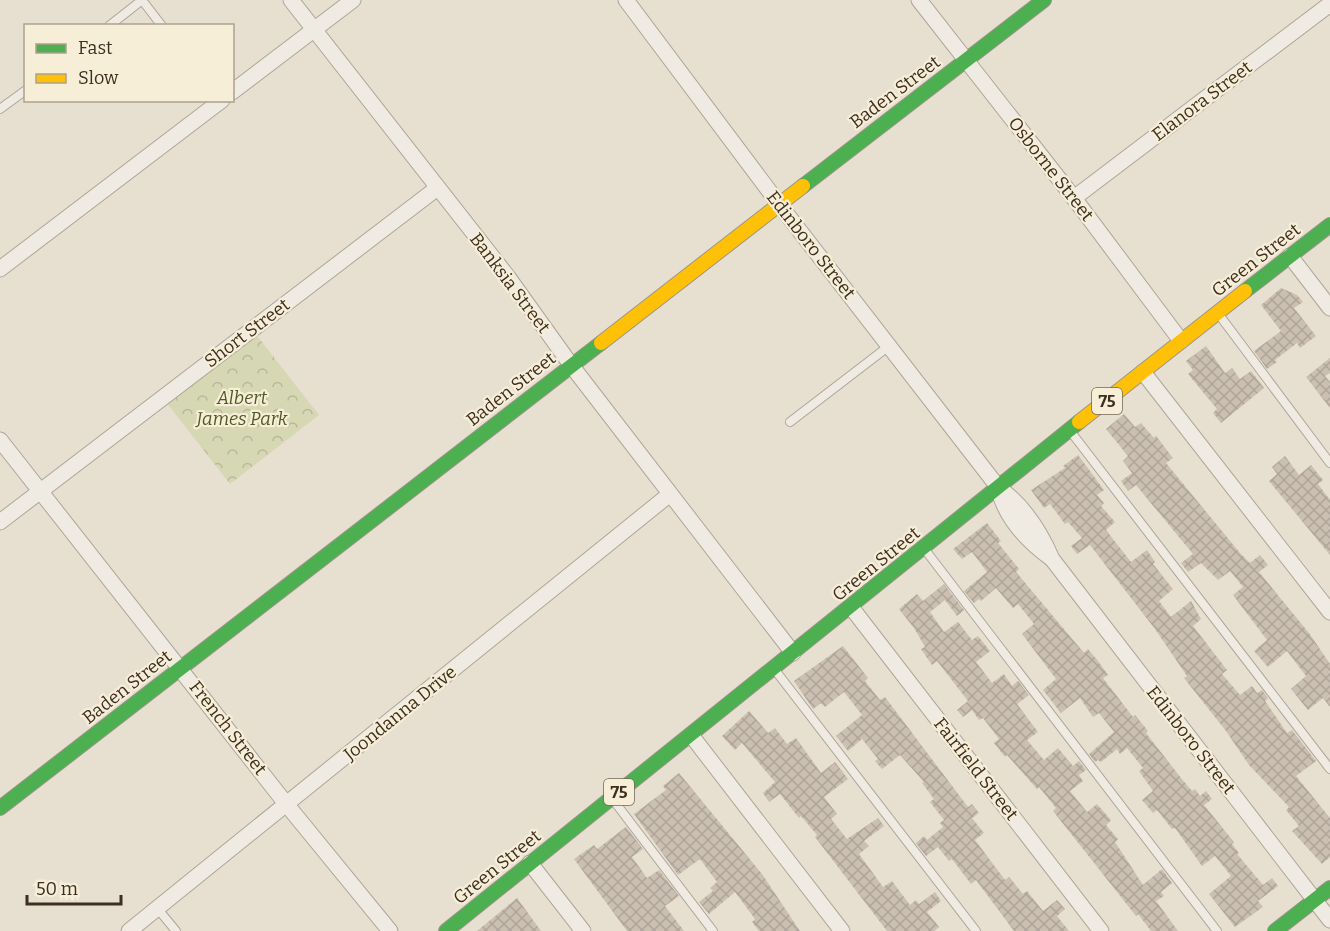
<svg xmlns="http://www.w3.org/2000/svg" width="1330" height="931" font-family="Bitter,serif">
	<defs>
		<pattern id="park-crowns" width="20" height="18" patternUnits="userSpaceOnUse" patternTransform="scale(1.5)"><rect width="20" height="18" fill="#d6d7b3"/><path d="M2 6a3 3 0 1 1 6 0M12 15a3 3 0 1 1 6 0" fill="none" stroke="#b9b99a"/></pattern>
		<pattern id="building-cross-hatch" width="8" height="8" patternUnits="userSpaceOnUse" patternTransform="scale(1.5)"><rect width="8" height="8" fill="#cbbfb2"/><path d="M0 0l8 8M0 8l8-8" fill="none" stroke="#afa499"/></pattern>
	</defs>
	<rect width="100%" height="100%" fill="#e7e0d1"/>
	<!-- park -->
	<path fill="url(#park-crowns)" d="M255,333L319,415L230,484L166,402Z"/>
	<!-- building -->
	<g fill="url(#building-cross-hatch)">
		<path d="M1281,288L1297,295L1303,302L1294,308L1316,336L1300,348L1297,343L1275,360L1277,362L1267,369L1254,351L1281,331L1261,305Z"/>
		<path d="M1206,346L1225,373L1232,368L1240,379L1251,371L1264,388L1221,423L1213,413L1217,409L1188,374L1193,370L1186,361Z"/>
		<path d="M1330,358V373L1325,376L1330,382V408L1306,377Z"/>
		<path d="M1124,414L1135,427L1141,423L1154,438L1156,436L1173,458L1166,463L1240,553L1250,563L1260,555L1268,565L1259,572L1309,633L1330,664V707L1323,698L1308,710L1291,689L1306,676L1287,651L1268,667L1254,651L1267,640L1233,595L1243,587L1230,571L1218,580L1201,563L1188,572L1181,563L1193,554L1136,485L1128,491L1121,481L1132,473L1123,461L1128,456L1106,429Z"/>
		<path d="M1078,455L1104,490L1097,495L1104,503L1101,506L1115,522L1106,530L1131,562L1147,550L1155,562L1153,564L1173,589L1159,601L1171,617L1191,601L1201,619L1193,626L1227,670L1222,674L1240,695L1252,686L1257,693L1262,690L1268,698L1265,701L1287,733L1292,730L1316,761L1296,776L1330,818V857L1322,864L1292,831L1299,826L1286,810L1289,807L1249,765L1226,731L1184,678L1187,676L1155,629L1090,545L1077,554L1071,546L1082,538L1068,522L1065,524L1050,504L1044,508L1031,490L1065,468L1063,466Z"/>
		<path d="M1285,456L1299,475L1311,465L1323,480L1318,484L1330,500V555L1269,481L1277,474L1272,467Z"/>
		<path d="M987,523L1001,541L998,543L1019,569L1016,572L1084,653L1088,649L1098,661L1108,675L1103,678L1133,717L1135,715L1148,731L1146,733L1181,778L1192,791L1195,789L1200,796L1206,791L1212,799L1204,805L1234,842L1232,844L1239,853L1237,854L1263,885L1272,878L1278,886L1258,901L1263,907L1235,927L1209,894L1231,876L1215,856L1202,866L1175,828L1172,829L1157,810L1153,813L1142,800L1153,791L1139,771L1143,768L1127,748L1120,754L1117,749L1101,762L1098,760L1095,762L1089,754L1114,732L1099,713L1093,717L1080,698L1061,713L1043,690L1056,679L1022,634L1034,624L1018,604L1013,608L996,588L981,601L979,599L974,603L964,591L987,572L972,552L962,559L953,549Z"/>
		<path d="M944,584L964,610L957,616L945,600L930,612L944,632L958,622L972,640L978,636L990,651L976,662L992,683L1004,674L1012,686L1018,681L1029,695L1017,704L1038,732L1027,740L1044,760L1058,748L1073,766L1079,761L1086,770L1079,775L1083,781L1070,791L1087,812L1097,804L1111,820L1106,825L1118,839L1115,842L1143,885L1162,869L1172,883L1161,892L1164,896L1156,901L1178,931H1151L1138,914L1136,916L1053,811L1056,808L1039,787L1037,789L1007,755L1005,757L994,743L999,739L983,718L979,720L972,710L963,717L957,710L968,701L937,661L932,665L921,649L925,647L914,628L899,609L917,594L923,601Z"/>
		<path d="M843,646L868,678L865,681L880,700L885,697L968,807L972,804L979,813L972,818L984,833L975,840L1005,880L1009,877L1023,894L1027,891L1043,911L1057,900L1065,909L1057,916L1069,931H1014L976,880L971,884L952,859L949,861L938,847L926,856L916,843L924,836L927,840L943,827L940,823L944,820L930,802L934,799L922,783L924,782L900,755L882,769L875,761L878,759L862,739L848,751L836,736L862,715L844,692L825,707L821,703L813,709L794,681Z"/>
		<path d="M749,711L768,733L775,728L787,744L796,738L821,773L835,762L848,779L824,797L837,814L831,819L847,839L878,818L884,826L864,841L869,846L859,854L883,887L892,881L910,905L916,900L919,904L935,892L941,901L927,912L939,927L934,931H887L815,837L817,835L801,816L799,818L780,794L769,802L763,793L775,782L742,743L735,750L722,736Z"/>
		<path d="M679,773L762,874L800,931H759L752,922L755,919L735,892L709,914L699,902L713,891L710,888L717,882L700,859L678,875L634,814L666,790L663,786Z"/>
		<path d="M626,827L643,849L632,857L647,878L659,870L679,896L665,906L684,931H627L574,859L594,845L597,849Z"/>
		<path d="M517,898L541,931H477Z"/>
	</g>
	<g fill="none" stroke-linecap="round" stroke-linejoin="round">
		<defs>
			<g id="lane">
				<path d="M142,0L162,26"/>
				<path d="M109,26L142,0"/>
				<path d="M0,109L26,90"/>
				<path d="M1220,316L1330,463"/>
				<path d="M790,422L889,346"/>
				<path d="M1071,432L1330,769"/>
				<path d="M926,551L1217,931"/>
				<path d="M775,670L976,931"/>
				<path d="M614,801L713,931"/>
				<path d="M157,908L176,931"/>
			</g>
			<g id="street">
				<path d="M291,0L508,277L571,365L793,653"/>
				<path d="M626,0L779,204L998,487C1023,505 1040,531 1052,559L1330,920"/>
				<path d="M919,0L1074,198L1181,341"/>
				<path d="M232,92L353,0"/>
				<path d="M1074,198L1330,4"/>
				<path d="M1290,256L1330,308"/>
				<path d="M0,269L222,100"/>
				<path d="M1143,372L1330,612"/>
				<path d="M0,440L287,805L390,931"/>
				<path d="M998,487C1005,518 1027,541 1052,559"/>
				<path d="M0,522L436,189"/>
				<path d="M851,607L1101,931"/>
				<path d="M691,735L842,931"/>
				<path d="M530,863L583,931"/>
				<path d="M129,931L670,494"/>
			</g>
			<g id="fast">
				<path d="M803,186L1044,0"/>
				<path d="M1245,291L1330,225"/>
				<path d="M0,808L601,343"/>
				<path d="M446,931L1079,422"/>
				<path d="M1275,931L1330,888"/>
			</g>
			<g id="slow">
				<path d="M601,343L803,186"/>
				<path d="M1079,422L1245,291"/>
			</g>
		</defs>
		<!-- lane casing -->
		<use href="#lane" stroke="#ada599" stroke-width="10"/>
		<!-- street casing -->
		<use href="#street" stroke="#ada599" stroke-width="17"/>
		<!-- fast casing -->
		<use href="#fast" stroke="#9c958a" stroke-width="16"/>
		<!-- slow casing -->
		<use href="#slow" stroke="#9c958a" stroke-width="16"/>
		<!-- lane -->
		<use href="#lane" stroke="#efebe3" stroke-width="8"/>
		<!-- street -->
		<use href="#street" stroke="#efebe3" stroke-width="15"/>
		<!-- fast -->
		<use href="#fast" stroke="#4caf50" stroke-width="14"/>
		<!-- slow -->
		<use href="#slow" stroke="#ffc107" stroke-width="14"/>
	</g>
	<g text-anchor="middle" stroke-width="4.5" stroke-linejoin="round" paint-order="stroke">
		<!-- shield labels -->
		<g fill="#f7eed8" stroke="#756857" stroke-width="1.5">
			<rect x="1092" y="388" width="30" height="26" rx="4.5"/>
			<rect x="604" y="779" width="30" height="26" rx="4.5"/>
		</g>
		<g font-size="16" font-weight="bold" fill="#3d2e20">
			<text x="1107" y="407">75</text>
			<text x="619" y="798">75</text>
		</g>
		<!-- street labels -->
		<g font-size="18" fill="#3d2e20" stroke="#f7eed8">
			<text transform="translate(895 92) rotate(-37)" y="6">Baden Street</text>
			<text transform="translate(1202 101) rotate(-37)" y="6">Elanora Street</text>
			<text transform="translate(1051 169) rotate(52)" y="6">Osborne Street</text>
			<text transform="translate(811 245) rotate(52)" y="6">Edinboro Street</text>
			<text transform="translate(1256 260) rotate(-38)" y="6">Green Street</text>
			<text transform="translate(510 283) rotate(53)" y="6">Banksia Street</text>
			<text transform="translate(247 333) rotate(-37)" y="6">Short Street</text>
			<text transform="translate(511 389) rotate(-38)" y="6">Baden Street</text>
			<text transform="translate(876 564) rotate(-39)" y="6">Green Street</text>
			<text transform="translate(127 687) rotate(-38)" y="6">Baden Street</text>
			<text transform="translate(400 713) rotate(-39)" y="6">Joondanna Drive</text>
			<text transform="translate(228 728) rotate(52)" y="6">French Street</text>
			<text transform="translate(1191 740) rotate(52)" y="6">Edinboro Street</text>
			<text transform="translate(976 769) rotate(52)" y="6">Fairfield Street</text>
			<text transform="translate(497 867) rotate(-39)" y="6">Green Street</text>
		</g>
		<!-- park labels -->
		<g font-size="18" font-style="italic" fill="#4d5a26" stroke="#f7eed8">
			<text x="242" y="404">Albert<tspan x="242" dy="21">James Park</tspan></text>
		</g>
	</g>
	<!-- legend -->
	<rect x="24" y="24" width="210" height="78" fill="#f7eed8" stroke="#ada18e" stroke-width="1.5"/>
	<rect x="36" y="44" width="30" height="9" fill="#4caf50" stroke="#ada18e" stroke-width="1.5"/>
	<text x="78" y="54" font-size="18" fill="#3d2e20">Fast</text>
	<rect x="36" y="74" width="30" height="9" fill="#ffc107" stroke="#ada18e" stroke-width="1.5"/>
	<text x="78" y="84" font-size="18" fill="#3d2e20">Slow</text>
	<!-- scale -->
	<path d="M27 895v9h94v-9" fill="none" stroke="#3d2e20" stroke-width="3"/>
	<text x="36" y="895" font-size="18" fill="#3d2e20" stroke="#f7eed8" stroke-width="4.5" paint-order="stroke">50 m</text>
</svg>
